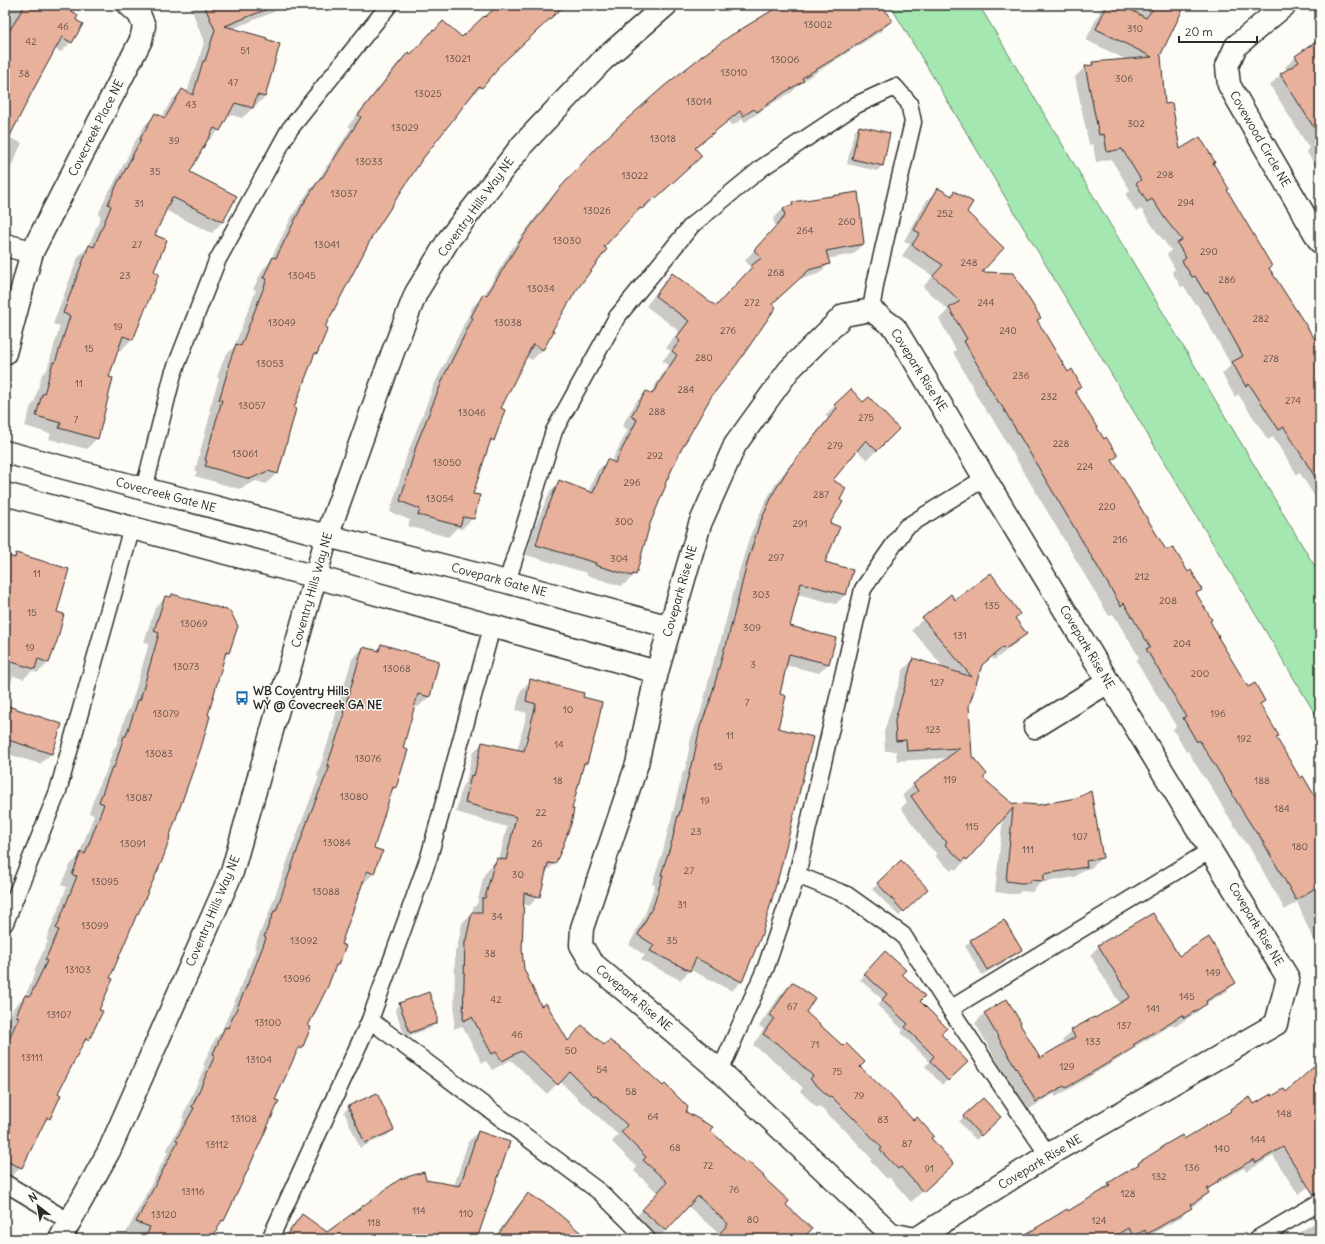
<svg xmlns="http://www.w3.org/2000/svg" width="1325" height="1244" font-family="Delius,sans-serif">
	<rect width="100%" height="100%" fill="#fdfcf7"/>
	<filter id="ink" filterUnits="userSpaceOnUse"><feTurbulence type="fractalNoise" baseFrequency=".025" numOctaves="2"/><feDisplacementMap in="SourceGraphic" scale="8" xChannelSelector="R" yChannelSelector="G"/><feConvolveMatrix kernelMatrix="1 2 1 2 8 2 1 2 1" color-interpolation-filters="sRGB"/></filter>
	<g filter="url(#ink)">
		<!-- green -->
		<path fill="#a5e7b1" stroke="#68896e" d="M890,5H979L1320,575V722Z"/>
		<!-- shadow -->
		<g fill="#0003">
			<path d="M5,5H60L71,42L61,52L55,49L31,92L8,137L22,143L7,175L9,176L5,184V33L11,23L9,22L12,15L5,11Z"/>
			<path d="M197,5H282L274,12L232,29L279,45L265,97L242,118L227,114L219,130L208,141L206,140L189,173L235,196L222,222L212,233L165,210L154,235L152,272L132,339L121,350L118,348L108,378L97,438L87,449L49,439L51,434L25,426L31,406L34,403L42,374L47,370L60,326L53,324L78,257L88,247L101,216L98,215L108,192L111,189L131,150H130L145,125L156,114L162,117L171,101L182,90L187,93L193,73L196,69L204,42L192,11Z"/>
			<path d="M326,5H339L333,11Z"/>
			<path d="M499,5H565L496,68L481,87L470,98L469,97L420,161L372,235L323,327L316,353L312,357L293,409L277,473L266,484L256,481L239,489L195,476L197,471H195L211,411H209L219,378L217,377L225,356L234,347L256,290L253,289L263,269L269,263L291,218L310,189L316,183L351,128L348,126L397,64L408,53L411,55L462,39Z"/>
			<path d="M782,5H881L891,21L880,32L803,81L792,92L773,103L745,122L742,119L732,126L728,121L695,149L689,167L644,209L643,207L630,219L629,218L603,247L551,331L543,349L532,360L526,357L500,409L493,440L488,445L472,495L473,518L462,529L457,528L448,537L408,526L410,520L390,512L407,455L434,385L473,306L484,295L511,250L547,202L584,162Z"/>
			<path d="M1103,5H1190L1182,11L1158,57L1164,105L1180,151L1212,163L1226,191L1271,266L1268,269L1320,355V505L1300,473L1297,475L1273,437L1268,440L1238,394L1235,397L1222,374L1231,365L1197,304H1195L1184,286L1181,287L1172,272L1175,269L1167,255L1171,250L1156,231L1141,209L1136,212L1126,195L1130,190L1111,159L1096,162L1093,144L1089,145L1075,77L1085,67L1090,66L1093,63L1127,60L1086,40Z"/>
			<path d="M1320,41V173L1306,151L1309,148L1270,85L1280,75L1287,70L1285,67L1296,57Z"/>
			<path d="M859,127L882,166L877,171L847,164L854,132Z"/>
			<path d="M938,189L951,196L955,192L965,213L980,273L1040,318L1036,321L1067,373L1080,386L1074,392L1103,440L1116,456L1111,461L1166,552L1187,573L1201,589L1196,595L1209,622L1248,689L1264,701L1259,706L1277,736L1275,738L1299,779L1320,810V941L1315,944L1297,902L1285,910L1247,843L1246,844L1230,819L1205,777L1204,778L1188,751L1186,752L1173,729L1176,726L1136,661L1139,657L1113,614L1109,616L989,413L988,414L974,392L975,391L953,352L956,350L939,319L948,310L923,287L933,276L902,256L910,244L904,241L927,200Z"/>
			<path d="M793,203L863,244L853,254L827,259L829,264L818,274L798,280L771,304L710,397L680,450L664,485L649,524L635,574L625,584H623L621,586L586,575L587,573L526,555L535,526L550,491L560,481L588,492L597,471L607,461L611,462L628,430L622,426L636,402L646,392L650,394L668,365L662,361L671,351L666,348L679,331L646,306L662,285L672,275L715,307L751,268L745,260L776,227L773,219L783,209L788,207Z"/>
			<path d="M851,391L863,403L898,429L867,460L857,450L831,481L829,524L824,563L852,571L845,595L836,604L797,594L789,627L835,638L828,664L819,673L785,665L778,695L777,728L741,982L732,991L691,970L680,980L641,960L645,955L629,945L645,914L655,885L652,884L663,851L669,826L670,824L683,771L685,770L691,738L701,711L715,656L717,654L739,571L750,536L765,502L778,480L828,418L825,415Z"/>
			<path d="M16,554L56,613L49,662L38,673L32,671L23,679L13,676L5,701V556L12,558Z"/>
			<path d="M173,595L228,653L223,658L138,914L134,917L109,978L88,1039L80,1048L56,1093L49,1118L42,1125L21,1167L10,1178L5,1176V1037L9,1028L6,1027L14,1007L25,996L36,972L34,971L48,941L46,940L67,887L61,885L70,865L78,857L94,815L89,813L101,779L104,777L114,748L116,746L127,712L130,708L149,643L144,642L155,608L166,597L170,598Z"/>
			<path d="M955,601L1014,618L1025,634L1015,644L994,660L992,657L980,667L968,705L971,756L981,778L1013,805L1102,857L1091,868L1083,870L1075,877L1040,883L1032,892L1021,891L1018,894H1010L995,892L1003,818L967,859L956,870L954,868L951,871L935,856L937,854L927,844L901,808L907,802L902,796L913,785L948,758L897,761L896,751H885L884,732L903,670L914,659L945,669L912,630L923,619Z"/>
			<path d="M381,645L429,697L418,707L414,706L402,749L395,787L391,792L372,848L377,861L374,873L363,884H361L340,945L338,965L334,969L307,1026L301,1048L295,1055L223,1220L218,1225L211,1239H125L128,1233H126L168,1152L166,1151L184,1119L182,1118L205,1066L203,1065L215,1039L221,1032L242,984L256,949L254,948L264,923L266,921L300,826L319,777L317,776L334,724H333L352,659L363,648L376,651Z"/>
			<path d="M531,680L587,763L582,767L554,864L544,874L539,896L529,906L523,904L521,950L523,969L541,1007L567,1042L582,1026L604,1047L709,1131L761,1177L785,1205L804,1239H715L719,1234L688,1206L657,1239H654L633,1220L658,1193L634,1171L637,1167L612,1142L618,1135L585,1104L584,1105L560,1081L547,1094L511,1060L492,1070L486,1061L482,1063L462,1026L454,1029L455,951L457,949L462,923L472,913L473,908L477,904L484,875L488,869L497,859L499,860L507,827L456,812L462,786L466,782L473,752L483,743L517,751L527,713L516,710L521,690Z"/>
			<path d="M5,706L61,724L51,754L40,764L5,753Z"/>
			<path d="M878,884L927,889L899,916L872,889Z"/>
			<path d="M1004,921L1021,950L1016,955L982,975L965,946L970,941Z"/>
			<path d="M1099,946L1179,957L1235,983L1226,992L1205,1004L1196,1013L1174,1027L1173,1024L1131,1049L1124,1056L1056,1097L1054,1094L1026,1111L975,1023L984,1014L1019,1024L1040,1060L1065,1045L1062,1041L1072,1031L1120,1004L1090,955Z"/>
			<path d="M880,958L919,1001L940,1034L966,1062L942,1085L925,1066L930,1062L901,1033L903,1030L877,1005L883,1000L860,980Z"/>
			<path d="M792,983L804,1012L930,1138L942,1174L911,1202L889,1177L887,1179L870,1161L872,1159L843,1128L842,1129L819,1106L817,1108L800,1091L803,1088L771,1058L753,1045L764,1029L759,1026L781,994Z"/>
			<path d="M400,1004L436,1022L431,1028L405,1037L395,1009Z"/>
			<path d="M1320,1073V1180L1298,1194L1273,1156L1246,1172L1244,1168L1210,1188L1207,1192L1208,1193L1198,1203L1191,1207L1181,1217L1144,1239H1017L1067,1211L1068,1212L1099,1193L1109,1183L1133,1169L1138,1164L1160,1151L1184,1140L1224,1116L1231,1110L1253,1106L1286,1093Z"/>
			<path d="M349,1107L393,1130L388,1135L360,1148L344,1112Z"/>
			<path d="M964,1116L995,1123L976,1140L959,1122Z"/>
			<path d="M478,1132L476,1239H282L293,1225L302,1215L328,1234L425,1181L454,1186L468,1142Z"/>
			<path d="M528,1194L572,1239H493L518,1205Z"/>
			<path d="M1320,1214V1239H1289L1316,1222L1315,1221L1319,1217Z"/>
		</g>
		<!-- building -->
		<g fill="#e8b19c" stroke="#2b2b2b">
			<path d="M25,5H62L78,15L76,20L83,24L72,43L62,37L32,92L5,146V38Z"/>
			<path d="M204,5H275V6L225,26L267,38L266,39L280,44L265,97L257,95L253,108L235,103L220,131L214,128L190,172L237,196L223,222L172,197L155,235L167,240L154,271L159,274L133,340L123,336L109,377L113,378L98,439L59,428L61,423L36,416L42,394H44L53,362L55,363L70,316L63,313L89,245L94,247L111,206L108,204L119,180H120L141,139H140L155,113L165,118L182,89L193,95L203,61H205L215,30Z"/>
			<path d="M498,5H565L497,68L498,69L482,88L479,86L421,161L373,235L325,327L328,328L317,354L315,353L294,408L296,409L278,474L268,471L250,479L205,466L207,461L205,460L222,400H219L229,367L228,366L236,344L241,346L267,279L263,278L273,257L276,258L302,206L321,177L322,178L361,117L358,115L408,52L411,54L433,30L434,31L443,21L462,37L484,16L485,17Z"/>
			<path d="M781,5H882L892,21L842,54L802,78L804,81L785,92L757,112L754,109L743,116L740,111L695,148L702,156L656,198L654,197L642,209L640,208L604,247L607,249L576,291L552,331H554L543,350L533,344L501,408L505,410L494,441L491,439L473,494L480,495L474,519L463,517L460,526L418,515L420,509L400,501L417,443L445,374L473,318L471,317L483,294L487,295L522,238L558,190L595,149L618,127L663,87L702,56L730,36Z"/>
			<path d="M1107,5H1122L1146,18L1156,5H1185L1160,56H1161L1165,104L1172,103L1180,149L1200,137L1215,162L1213,163L1229,189L1227,190L1272,266L1269,268L1320,347V485L1284,427L1279,430L1255,393L1249,384L1246,387L1232,362L1243,356L1208,293H1205L1195,276L1192,277L1182,261L1186,258L1177,243L1182,240L1166,220L1152,199L1147,202L1136,183L1141,180L1122,149L1107,152L1104,134L1099,135L1085,66L1093,65L1092,62L1152,57L1096,29Z"/>
			<path d="M1320,39V137L1280,74L1299,62L1295,56Z"/>
			<path d="M859,126L890,133L883,166L852,159Z"/>
			<path d="M938,188L952,196L954,191L973,202L967,212L1004,248L982,272L1013,273L1041,318L1037,320L1068,372L1072,369L1081,386L1075,391L1104,439L1106,437L1118,456L1112,460L1166,550L1173,547L1188,572L1191,570L1202,590L1196,593L1212,620L1210,621L1219,637H1218L1248,687L1255,683L1265,701L1260,704L1279,736L1276,737L1300,778L1303,776L1320,805V885L1296,900L1258,833L1257,834L1241,809L1216,767L1199,740L1197,742L1183,718L1186,716L1146,649L1150,647L1124,603L1121,606L1000,403H999L985,380H986L964,341L967,339L949,308L960,301L933,276L943,265L912,245L920,233L914,230Z"/>
			<path d="M858,192L864,244L826,251L830,264L809,270L772,304L776,307L737,364L711,397L681,450L665,484L666,485L650,524L636,575L633,574L632,576L595,565L596,563L536,545L545,515L559,480L593,493L607,459L615,463L637,420L631,416L646,391L652,394L677,355L672,351L680,341L676,338L689,321L655,296L672,273L716,306L752,267L751,266L761,258L754,250L785,216L783,208L793,205L792,202Z"/>
			<path d="M851,389L863,402L869,397L899,429L877,451L866,440L833,480L846,488L840,500L843,502L830,523L840,527L825,562L853,570L846,595L801,583L790,626L836,638L829,664L789,654L780,694L786,696L778,728L813,737L780,871L762,934L742,982L696,958L690,971L650,951L654,945L638,935L654,904L663,875H661L672,841L678,815H679L692,761H693L700,727L710,701L725,646H726L748,560L759,525L774,492L788,469L837,408L834,405Z"/>
			<path d="M16,553L69,569L57,612L64,614L58,638L49,663L38,659L35,669L5,660V555L15,558Z"/>
			<path d="M991,573L1020,614L1015,618L1027,634L1005,649L1003,647L982,665L969,706L972,756L987,774L983,778L1013,804L1014,803L1038,805L1076,798L1091,791L1103,858L1086,861L1087,867L1044,874L1043,881L1031,880L1030,883H1021L1006,881L1013,808L967,860L965,858L962,861L945,845L947,842L937,833L911,796L918,791L913,784L960,748L907,751L906,740L896,741L895,720L913,658L972,677L922,618L951,594L955,600Z"/>
			<path d="M172,594L230,611L238,626L229,653L226,652L208,715L210,716L201,748L169,838H170L162,861L138,914H137L110,978L113,979L99,1010L103,1011L89,1040L86,1038L58,1093L61,1095L50,1119L47,1117L22,1168L5,1161V1047L19,1017L16,1016L25,995L30,996L47,961L45,960L59,930L56,929L77,876L72,875L81,852L85,854L104,804L99,802L112,767L114,768L124,736H126L138,700H140L159,633L154,631L165,596L171,597Z"/>
			<path d="M381,644L439,661L430,697L418,694L403,748L408,750L396,788L393,787L374,848L383,851L378,861L374,874L367,871L341,944L346,946L338,965H336L328,986L308,1026L311,1027L302,1049L299,1047L275,1100L279,1101L241,1185L224,1221L222,1220L212,1239H145L150,1227L136,1222L178,1141L176,1140L194,1108L192,1107L215,1055L213,1054L225,1027L228,1028L253,972L266,938L264,937L274,911H276L310,814L330,766H327L345,713H343L363,647L379,651Z"/>
			<path d="M530,679L584,693L583,697L602,702L597,728L587,763H584L572,809H574L571,824L561,851L555,864L548,863L540,897L524,893L522,950L524,969L541,1006L546,1003L568,1041L582,1025L604,1045L609,1040L626,1052L663,1086L665,1084L688,1107L686,1112L713,1127L710,1130L745,1163L747,1161L764,1176L763,1177L789,1201L786,1205L812,1229L802,1239H715L728,1224L698,1196L666,1231L642,1210L667,1182L643,1160L646,1157L621,1132L627,1125L595,1095L594,1096L570,1072L558,1085L521,1051L502,1061L496,1052L492,1054L472,1017L463,1021L465,940H466L472,912H482V898H485L494,864H495L497,858L506,860L516,817L465,803L471,775L474,776L482,742L524,751L536,704L526,701Z"/>
			<path d="M5,705L62,724L52,754L5,739Z"/>
			<path d="M901,860L928,889L904,912L877,883Z"/>
			<path d="M1153,913L1179,956L1209,937L1236,983L1206,1001L1207,1004L1184,1018L1182,1015L1133,1045L1135,1047L1066,1088L1064,1086L1036,1102L984,1013L1007,999L1021,1023L1020,1024L1040,1058L1075,1037L1071,1030L1094,1017L1095,1018L1130,997L1098,945Z"/>
			<path d="M1004,920L1022,950L987,970L970,940Z"/>
			<path d="M885,951L906,970L902,974L925,996L920,1001L947,1028L941,1034L968,1062L948,1081L930,1061L934,1056L905,1027L908,1024L882,1000L887,994L864,974Z"/>
			<path d="M792,982L815,998L806,1012L843,1046L846,1043L865,1062L860,1067L890,1095L913,1120L917,1117L934,1136L931,1138L954,1164L923,1192L901,1167L898,1169L880,1150L882,1148L854,1118V1119L831,1096L829,1097L810,1079L813,1076L782,1047L763,1034L774,1018L770,1015Z"/>
			<path d="M429,992L437,1014V1023L410,1033L399,1003Z"/>
			<path d="M1320,1061V1193L1314,1195L1283,1147L1256,1163L1254,1159L1217,1181L1218,1182L1207,1189L1209,1193L1190,1205L1192,1208L1147,1234L1145,1230L1134,1236L1128,1228L1110,1239H1018L1067,1209L1068,1211L1110,1186L1108,1183L1139,1164L1138,1163L1163,1147V1146L1182,1135L1184,1139L1231,1111L1230,1109L1250,1097L1254,1104L1271,1094L1272,1096L1284,1089L1286,1092Z"/>
			<path d="M377,1093L394,1130L365,1143L348,1106Z"/>
			<path d="M983,1098L1001,1117L981,1136L963,1116Z"/>
			<path d="M478,1131L510,1142L477,1239H284L302,1214L327,1232L400,1179L424,1172L426,1180L460,1186Z"/>
			<path d="M528,1193L552,1208L588,1239H495Z"/>
		</g>
		<g fill="none" stroke-linecap="round" stroke-linejoin="round">
			<defs>
				<g id="service">
					<path d="M144,489L173,374L217,261L289,130L389,5"/>
					<path d="M507,582L554,431L617,317L692,225L763,167L856,105L895,87L909,103L913,122L876,280L871,310"/>
					<path d="M797,875L847,895L903,935L950,1009L1048,1155"/>
					<path d="M5,923L58,791L132,527"/>
					<path d="M950,1009L1211,850"/>
					<path d="M370,1020L601,1193L647,1239"/>
					<path d="M720,1071L766,967L797,875L863,589L906,527L985,478"/>
					<path d="M5,1183L70,1222"/>
					<path d="M270,1239L370,1020L429,857L492,627"/>
					<path d="M1257,1239L1320,1202"/>
				</g>
				<g id="minor">
					<path d="M1285,5L1236,46L1227,66L1229,85L1320,242"/>
					<path d="M5,245L32,252"/>
					<path d="M5,353L32,252L141,40L144,26L139,14L129,5"/>
					<path d="M5,452L144,489L507,582L670,627"/>
					<path d="M5,494L316,577L657,672"/>
					<path d="M1035,727L1108,682"/>
					<path d="M915,1239L891,1234L720,1071L591,962L581,945L582,928L637,764L657,672L700,524L735,445L789,370L844,315L871,310L895,328L993,492L1288,978L1276,1024L1048,1155L916,1239"/>
				</g>
				<path id="tertiary" d="M60,1239L109,1151L232,872L327,536L394,349L416,293L449,239L523,144L603,60L666,5"/>
			</defs>
			<!-- service casing -->
			<use href="#service" stroke="#2b2b2b" stroke-width="19"/>
			<!-- minor casing -->
			<use href="#minor" stroke="#2b2b2b" stroke-width="25"/>
			<!-- tertiary casing -->
			<use href="#tertiary" stroke="#2b2b2b" stroke-width="25"/>
			<!-- service -->
			<use href="#service" stroke="#fdfcf7" stroke-width="16"/>
			<!-- minor -->
			<use href="#minor" stroke="#fdfcf7" stroke-width="22"/>
			<!-- tertiary -->
			<use href="#tertiary" stroke="#fdfcf7" stroke-width="22"/>
		</g>
	</g>
	<!-- icons -->
	<defs>
		<symbol id="bus-bare" viewBox="-9 -9 18 18"><path d="M-5-6H5V4H4V6H2V4H-2V6H-4V4H-5ZM-3.5-4V0h7V-4ZM-3.5 1.2v1.5H-2V1.2ZM2 1.2v1.5H3.5V1.2Z" fill="#1f6fb2" stroke="#fdfcf7" stroke-width="2.5" paint-order="stroke"/></symbol>
	</defs>
	<g fill-rule="evenodd">
		<use href="#bus-bare" x="232" y="688" width="20" height="20"/>
	</g>
	<g text-anchor="middle" stroke-width="3" stroke-linejoin="round" paint-order="stroke">
		<!-- number labels -->
		<g font-size="10" fill="#5a4c47">
			<text x="818" y="28">13002</text>
			<text x="63" y="30">46</text>
			<text x="1135" y="32">310</text>
			<text x="31" y="45">42</text>
			<text x="245" y="54">51</text>
			<text x="458" y="62">13021</text>
			<text x="785" y="63">13006</text>
			<text x="734" y="76">13010</text>
			<text x="24" y="77">38</text>
			<text x="1124" y="82">306</text>
			<text x="233" y="86">47</text>
			<text x="428" y="97">13025</text>
			<text x="699" y="105">13014</text>
			<text x="191" y="108">43</text>
			<text x="1136" y="127">302</text>
			<text x="405" y="131">13029</text>
			<text x="663" y="142">13018</text>
			<text x="174" y="144">39</text>
			<text x="369" y="165">13033</text>
			<text x="155" y="175">35</text>
			<text x="1165" y="178">298</text>
			<text x="635" y="179">13022</text>
			<text x="344" y="197">13037</text>
			<text x="1186" y="206">294</text>
			<text x="139" y="207">31</text>
			<text x="597" y="214">13026</text>
			<text x="945" y="217">252</text>
			<text x="847" y="225">260</text>
			<text x="805" y="234">264</text>
			<text x="567" y="244">13030</text>
			<text x="137" y="248">27</text>
			<text x="327" y="248">13041</text>
			<text x="1209" y="255">290</text>
			<text x="969" y="266">248</text>
			<text x="776" y="276">268</text>
			<text x="125" y="279">23</text>
			<text x="302" y="279">13045</text>
			<text x="1227" y="283">286</text>
			<text x="541" y="292">13034</text>
			<text x="752" y="306">272</text>
			<text x="986" y="306">244</text>
			<text x="1261" y="322">282</text>
			<text x="282" y="326">13049</text>
			<text x="508" y="326">13038</text>
			<text x="118" y="330">19</text>
			<text x="728" y="334">276</text>
			<text x="1008" y="334">240</text>
			<text x="89" y="352">15</text>
			<text x="704" y="361">280</text>
			<text x="1271" y="362">278</text>
			<text x="270" y="367">13053</text>
			<text x="1021" y="379">236</text>
			<text x="79" y="387">11</text>
			<text x="686" y="393">284</text>
			<text x="1049" y="400">232</text>
			<text x="1293" y="404">274</text>
			<text x="252" y="409">13057</text>
			<text x="657" y="415">288</text>
			<text x="472" y="416">13046</text>
			<text x="866" y="421">275</text>
			<text x="76" y="423">7</text>
			<text x="1061" y="447">228</text>
			<text x="835" y="449">279</text>
			<text x="245" y="457">13061</text>
			<text x="655" y="459">292</text>
			<text x="447" y="466">13050</text>
			<text x="1085" y="470">224</text>
			<text x="632" y="486">296</text>
			<text x="821" y="498">287</text>
			<text x="440" y="502">13054</text>
			<text x="1107" y="510">220</text>
			<text x="624" y="525">300</text>
			<text x="800" y="527">291</text>
			<text x="1120" y="543">216</text>
			<text x="776" y="561">297</text>
			<text x="619" y="562">304</text>
			<text x="37" y="577">11</text>
			<text x="1142" y="580">212</text>
			<text x="761" y="598">303</text>
			<text x="1168" y="604">208</text>
			<text x="992" y="609">135</text>
			<text x="32" y="616">15</text>
			<text x="194" y="627">13069</text>
			<text x="752" y="631">309</text>
			<text x="960" y="639">131</text>
			<text x="1182" y="647">204</text>
			<text x="30" y="651">19</text>
			<text x="753" y="668">3</text>
			<text x="186" y="670">13073</text>
			<text x="397" y="672">13068</text>
			<text x="1200" y="677">200</text>
			<text x="937" y="686">127</text>
			<text x="747" y="706">7</text>
			<text x="568" y="713">10</text>
			<text x="166" y="717">13079</text>
			<text x="1218" y="717">196</text>
			<text x="933" y="733">123</text>
			<text x="730" y="739">11</text>
			<text x="1244" y="742">192</text>
			<text x="559" y="748">14</text>
			<text x="159" y="757">13083</text>
			<text x="368" y="762">13076</text>
			<text x="718" y="770">15</text>
			<text x="950" y="783">119</text>
			<text x="558" y="784">18</text>
			<text x="1262" y="784">188</text>
			<text x="354" y="800">13080</text>
			<text x="139" y="801">13087</text>
			<text x="705" y="804">19</text>
			<text x="1282" y="812">184</text>
			<text x="541" y="816">22</text>
			<text x="972" y="830">115</text>
			<text x="696" y="835">23</text>
			<text x="1080" y="840">107</text>
			<text x="337" y="846">13084</text>
			<text x="133" y="847">13091</text>
			<text x="537" y="847">26</text>
			<text x="1300" y="850">180</text>
			<text x="1028" y="853">111</text>
			<text x="689" y="874">27</text>
			<text x="518" y="878">30</text>
			<text x="105" y="885">13095</text>
			<text x="326" y="895">13088</text>
			<text x="682" y="908">31</text>
			<text x="497" y="920">34</text>
			<text x="95" y="929">13099</text>
			<text x="304" y="944">13092</text>
			<text x="672" y="944">35</text>
			<text x="490" y="957">38</text>
			<text x="78" y="973">13103</text>
			<text x="1213" y="976">149</text>
			<text x="297" y="982">13096</text>
			<text x="1187" y="1000">145</text>
			<text x="496" y="1003">42</text>
			<text x="792" y="1010">67</text>
			<text x="1153" y="1012">141</text>
			<text x="59" y="1018">13107</text>
			<text x="268" y="1026">13100</text>
			<text x="1124" y="1029">137</text>
			<text x="517" y="1038">46</text>
			<text x="1093" y="1045">133</text>
			<text x="815" y="1048">71</text>
			<text x="571" y="1054">50</text>
			<text x="32" y="1061">13111</text>
			<text x="259" y="1063">13104</text>
			<text x="1067" y="1070">129</text>
			<text x="602" y="1073">54</text>
			<text x="837" y="1075">75</text>
			<text x="631" y="1095">58</text>
			<text x="859" y="1099">79</text>
			<text x="1284" y="1117">148</text>
			<text x="653" y="1120">64</text>
			<text x="244" y="1122">13108</text>
			<text x="883" y="1123">83</text>
			<text x="1258" y="1143">144</text>
			<text x="907" y="1147">87</text>
			<text x="217" y="1148">13112</text>
			<text x="675" y="1151">68</text>
			<text x="1222" y="1152">140</text>
			<text x="708" y="1169">72</text>
			<text x="1192" y="1171">136</text>
			<text x="929" y="1172">91</text>
			<text x="1159" y="1180">132</text>
			<text x="734" y="1193">76</text>
			<text x="193" y="1195">13116</text>
			<text x="1128" y="1197">128</text>
			<text x="419" y="1214">114</text>
			<text x="466" y="1217">110</text>
			<text x="164" y="1218">13120</text>
			<text x="753" y="1223">80</text>
			<text x="1099" y="1224">124</text>
			<text x="374" y="1226">118</text>
		</g>
		<!-- street labels -->
		<g font-size="12" fill="#2b2b2b" stroke="#fdfcf7">
			<text transform="translate(96 128) rotate(-63)" y="4">Covecreek Place NE</text>
			<text transform="translate(1260 139) rotate(60)" y="4">Covewood Circle NE</text>
			<text transform="translate(476 207) rotate(-54)" y="4">Coventry Hills Way NE</text>
			<text transform="translate(919 370) rotate(58)" y="4">Covepark Rise NE</text>
			<text transform="translate(166 495) rotate(15)" y="4">Covecreek Gate NE</text>
			<text transform="translate(499 580) rotate(15)" y="4">Covepark Gate NE</text>
			<text transform="translate(312 590) rotate(-74)" y="4">Coventry Hills Way NE</text>
			<text transform="translate(680 591) rotate(-74)" y="4">Covepark Rise NE</text>
			<text transform="translate(1087 647) rotate(59)" y="4">Covepark Rise NE</text>
			<text transform="translate(213 911) rotate(-67)" y="4">Coventry Hills Way NE</text>
			<text transform="translate(1256 924) rotate(59)" y="4">Covepark Rise NE</text>
			<text transform="translate(634 998) rotate(40)" y="4">Covepark Rise NE</text>
			<text transform="translate(1040 1162) rotate(-31)" y="4">Covepark Rise NE</text>
		</g>
		<!-- poi labels -->
		<g font-size="12" font-weight="bold" fill="#2b2b2b" stroke="#fdfcf7" text-anchor="start">
			<text x="253" y="695">WB Coventry Hills<tspan x="253" dy="14">WY @ Covecreek GA NE</tspan></text>
		</g>
	</g>
	<!-- margin -->
	<rect width="1325" height="1244" fill="none" stroke="#fdfcf7" stroke-width="20"/>
	<rect x="10" y="10" width="1305" height="1224" fill="none" stroke="#2b2b2b" stroke-width="1.5" filter="url(#ink)"/>
	<!-- north arrow -->
	<g transform="translate(38 1206) rotate(329)" stroke="#fdfcf7" stroke-width="3" paint-order="stroke">
	<path d="M0-3L7 15L0 10L-7 15Z" fill="#2b2b2b"/>
	<text y="-6" font-size="11" font-weight="bold" text-anchor="middle" fill="#2b2b2b">N</text>
	</g>
	<!-- scale -->
	<path d="M1179 36v6h78v-6" fill="none" stroke="#2b2b2b" stroke-width="2"/>
	<text x="1185" y="36" font-size="12" fill="#2b2b2b" stroke="#fdfcf7" stroke-width="3" paint-order="stroke">20 m</text>
</svg>
